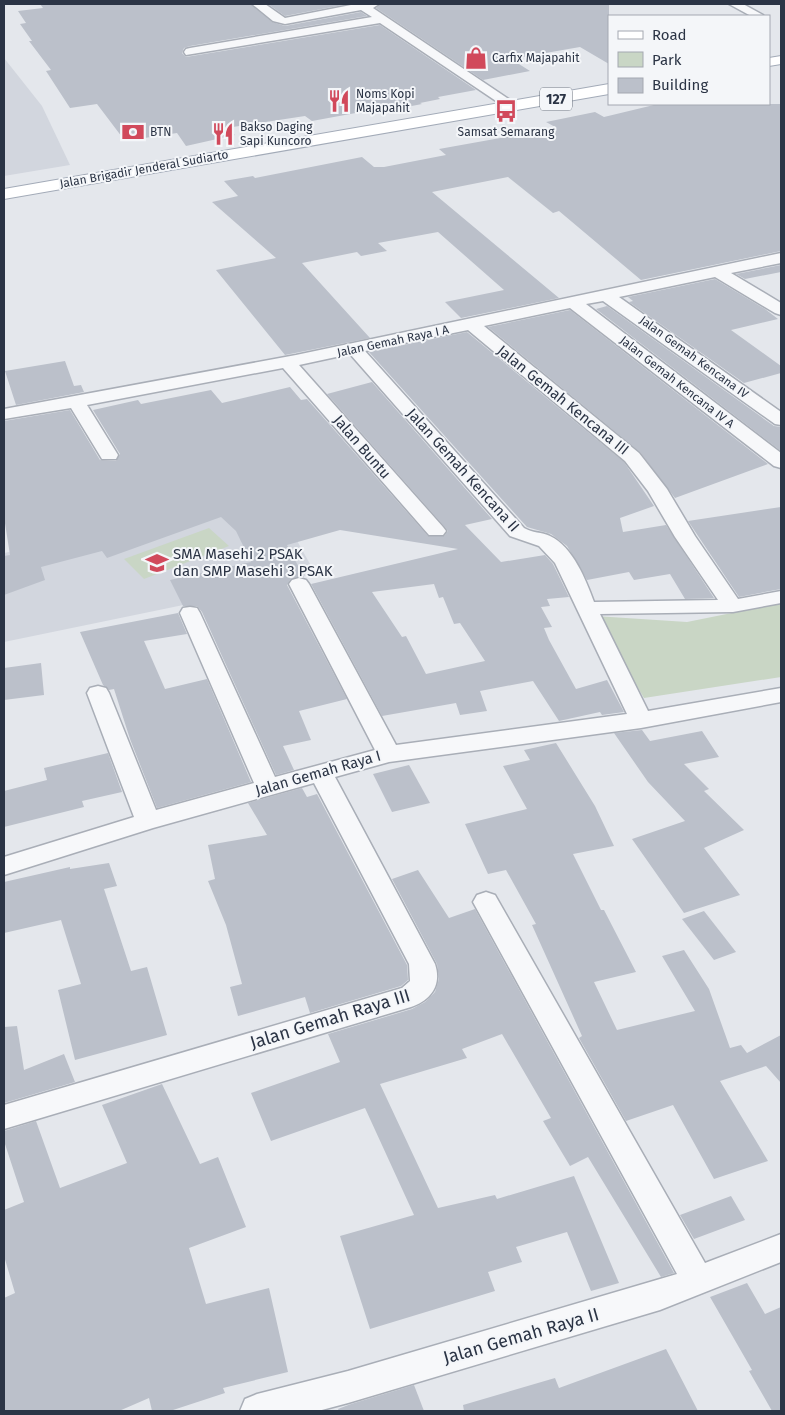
<svg xmlns="http://www.w3.org/2000/svg" width="785" height="1415" font-family="'Fira Sans',sans-serif">
	<rect width="100%" height="100%" fill="#e4e7ec"/>
	<!-- built -->
	<g fill="#d2d6de">
		<path d="M4,58L42,106L70,165L4,176Z"/>
		<path d="M191,499L295,537L315,573L266,588L4,642V553L78,538Z"/>
	</g>
	<!-- green -->
	<g fill="#c9d6c5">
		<path d="M209,528L229,546L144,579L124,559Z"/>
		<path d="M781,603V677L644,698L595,616L687,622Z"/>
	</g>
	<!-- building -->
	<g fill="#bbc0ca" fill-rule="evenodd">
		<path d="M40,4H250L272,22L285,26L361,12L367,16L190,46L184,48L182,53L186,57L380,25L476,90L438,97L440,99L420,103L422,104L386,111L383,108L312,121L305,116L226,128L235,135L186,146L177,133L125,141L97,104L70,108L46,71L51,70L29,41H32L20,24L26,23L18,11L43,8Z"/>
		<path d="M268,4H348L285,16Z"/>
		<path d="M381,4H609V64L580,47L511,59L530,71L483,80L376,8Z"/>
		<path d="M658,104H781V251L641,280L559,211L553,213L508,177L432,192L559,298L461,318L445,302L504,290L438,232L378,243L387,251L361,256L357,252L302,263L370,338L285,355L216,270L276,258L212,202L238,196L224,181L253,176L255,178L362,157L374,167H384L446,155L439,149L557,128L546,122L595,112L604,117Z"/>
		<path d="M781,265V272L745,279L736,274Z"/>
		<path d="M715,279L765,309L778,319L731,330L781,366V373L744,383L629,302L633,301L628,297Z"/>
		<path d="M607,306L774,426L781,427V451L596,309Z"/>
		<path d="M570,310L768,464L675,498L640,452L488,327Z"/>
		<path d="M467,332L624,462L654,506L620,518L623,532L666,525L714,598L685,599L670,574L634,580L629,572L587,580L567,546L551,534L527,527L369,352Z"/>
		<path d="M65,361L74,386L81,385L84,392L16,405L5,371Z"/>
		<path d="M372,382L492,519L465,525L501,562L545,555L553,564L569,597L547,599L550,606L541,607L552,627L544,628L549,640L576,689L607,680L624,712L602,715L600,712L559,721L533,681L480,691L487,711L460,715L456,703L382,716L311,584L458,549L340,530L287,545L304,577L291,578L287,585L347,699L299,711L311,740L283,746L294,770L276,775L202,612L197,606H183L170,580L251,562L236,531L221,517L107,558L102,551L41,567L45,580L4,595V556L10,555L4,517V421L70,410L100,460L116,461L120,454L93,410L138,400L141,404L211,390L222,403L290,387L301,400L307,399L428,536H444L448,531L444,526L327,394ZM434,584L439,598L443,597L454,624L460,623L485,661L426,674L406,636L402,637L372,592Z"/>
		<path d="M781,507V589L739,597L688,521Z"/>
		<path d="M178,613L187,634L144,641L165,689L207,679L251,782L157,808L130,739L114,689L109,690L103,685L80,632Z"/>
		<path d="M41,663L44,695L4,700V668Z"/>
		<path d="M642,730L650,741L702,731L719,757L684,764L709,789L704,791L744,830L704,848L740,895L684,913L632,839L685,821L648,782L614,733Z"/>
		<path d="M556,743L595,806L614,846L573,854L601,910H604L636,972L594,982L617,1030L695,1011L662,956L684,950L709,989L730,1048L741,1045L747,1053L781,1035V1083L766,1066L720,1081L768,1161L714,1179L673,1105L626,1121L579,1038L582,1036L532,925L536,924L506,870L488,874L465,824L527,809L503,766L530,760L524,750Z"/>
		<path d="M108,753L122,792L82,801L84,807L4,827V791L47,780L44,768Z"/>
		<path d="M409,765L430,803L392,812L373,774Z"/>
		<path d="M302,788L307,797L317,794L407,965L408,980L401,986L310,1013L305,997L238,1016L230,987L242,984L226,925L208,881L215,879L208,845L267,835L248,803Z"/>
		<path d="M109,863L117,886L104,889L131,971L147,967L167,1035L75,1060L58,990L81,984L61,920L4,933V882L70,867V869Z"/>
		<path d="M418,870L449,918L475,909L674,1273L661,1277L588,1157L570,1166L543,1121L551,1118L502,1034L462,1049L467,1058L380,1084L438,1208L495,1195L497,1199L574,1176L619,1283L591,1291L567,1232L516,1247L522,1262L488,1272L495,1291L370,1329L340,1236L414,1215L365,1108L271,1141L251,1093L340,1062L328,1034L412,1009L425,1002L435,992L439,979L437,964L392,879Z"/>
		<path d="M704,911L736,952L714,960L682,919Z"/>
		<path d="M17,1026L24,1070L64,1054L75,1082L4,1103V1027Z"/>
		<path d="M162,1084L200,1164L218,1157L246,1227L189,1248L206,1304L269,1288L288,1372L223,1388L225,1393L170,1411H152L149,1398L119,1411H4V1298L15,1293L4,1256V1210L24,1202L4,1141V1131L36,1121L60,1188L127,1163L102,1105Z"/>
		<path d="M731,1196L745,1220L694,1239L680,1215Z"/>
		<path d="M747,1283L765,1314L781,1307V1411H772L749,1371L752,1370L710,1297Z"/>
		<path d="M666,1349L698,1411H464L463,1405L555,1378L559,1388Z"/>
		<path d="M414,1385L424,1411H339L338,1409L351,1404Z"/>
	</g>
	<g fill="none" stroke-linecap="round" stroke-linejoin="round">
		<defs>
			<g id="minor">
				<path d="M252,4H265L285,18L356,4H379L373,8L513,102L507,106L502,105L380,23L186,55L184,52L186,49L190,48L372,17L361,10L285,24L273,21Z"/>
				<path d="M729,4H743L763,15L751,16Z"/>
				<path d="M781,253V263L731,273L781,303V315L775,313L715,277L619,297L781,412V425L775,424L603,301L586,304L781,453V468L774,466L570,308L484,326L639,453L667,489L695,536L738,599L781,591V603L733,612L600,614L648,711L781,688V702L641,728L389,762L335,777L435,964C442,985 431,1000 411,1007L4,1129V1105L402,988L410,981L409,964L314,783L153,828L4,875V857L134,817L87,693L90,688L98,686L106,688L109,693L156,810L254,783L180,613L183,608L190,607L197,608L200,613L275,777L375,750L289,584L292,580L299,578L306,580L309,584L396,745L627,714L555,563L539,546L510,536L350,354L299,365L443,527L446,531L443,535H429L283,368L87,405L118,455L116,459H102L71,408L4,419V409L296,355ZM468,330L625,461L648,491L675,537L718,600L594,602C586,580 573,547 550,536C542,532 532,533 524,528L365,351Z"/>
				<path d="M486,892L495,895L705,1263L781,1234V1262L660,1310L348,1403L318,1411H240L245,1399L257,1394L348,1371L677,1274L473,902L477,895Z"/>
			</g>
			<g id="primary">
				<path d="M781,56V64L769,66V58Z"/>
				<path d="M609,84V94L4,199V189Z"/>
			</g>
		</defs>
		<!-- minor casing -->
		<use href="#minor" stroke="#a9aeb7" stroke-width="3"/>
		<!-- primary casing -->
		<use href="#primary" stroke="#a3abb8" stroke-width="2"/>
		<!-- minor -->
		<use href="#minor" fill="#f7f8fa" fill-rule="evenodd"/>
		<!-- primary -->
		<use href="#primary" fill="#fff" fill-rule="evenodd"/>
	</g>
	<!-- icons -->
	<defs>
		<symbol id="shop-bare" viewBox="-9 -9 18 18"><path d="M-5-2.5h2.3a2.7 3.5 0 0 1 5.4 0H5L5.5 6h-11ZM-1.5-2.5h3a1.5 2.3 0 0 0-3 0Z" fill="#d1495b" stroke="#f4f6f9" stroke-width="2.5" paint-order="stroke"/></symbol>
		<symbol id="restaurant-bare" viewBox="-9 -9 18 18"><path d="M-5-6h1v4h1v-4h1v4h1v-4h1v5L-1.5 .5V6h-2V.5L-5-1ZM5-6V6H3V1.5H1.5Q1.5-4 5-6Z" fill="#d1495b" stroke="#f4f6f9" stroke-width="2.5" paint-order="stroke"/></symbol>
		<symbol id="bus-bare" viewBox="-9 -9 18 18"><path d="M-5-6H5V4H4V6H2V4H-2V6H-4V4H-5ZM-3.5-4V0h7V-4ZM-3.5 1.2v1.5H-2V1.2ZM2 1.2v1.5H3.5V1.2Z" fill="#d1495b" stroke="#f4f6f9" stroke-width="2.5" paint-order="stroke"/></symbol>
		<symbol id="bank-bare" viewBox="-9 -9 18 18"><path d="M-6-4H6V4H-6ZM0-2.3a2.3 2.3 0 1 0 0 4.6a2.3 2.3 0 1 0 0-4.6Z" fill="#d1495b" stroke="#f4f6f9" stroke-width="2.5" paint-order="stroke"/></symbol>
		<symbol id="school-bare" viewBox="-9 -9 18 18"><path d="M0-5L7-2L0 1L-7-2ZM-4 1L0 2.5L4 1V4Q0 6-4 4Z" fill="#d1495b" stroke="#f4f6f9" stroke-width="2.5" paint-order="stroke"/></symbol>
	</defs>
	<g fill-rule="evenodd">
		<use href="#shop-bare" x="460" y="42" width="32" height="32"/>
		<use href="#restaurant-bare" x="323" y="85" width="32" height="32"/>
		<use href="#bus-bare" x="490" y="95" width="32" height="32"/>
		<use href="#bank-bare" x="117" y="116" width="32" height="32"/>
		<use href="#restaurant-bare" x="207" y="118" width="32" height="32"/>
		<use href="#school-bare" x="141" y="547" width="32" height="32"/>
	</g>
	<g text-anchor="middle" stroke-width="4" stroke-linejoin="round" paint-order="stroke">
		<!-- far-poi labels -->
		<g font-size="12" fill="#2b3445" stroke="#f4f6f9" text-anchor="start">
			<text x="492" y="62">Carfix Majapahit</text>
			<text x="356" y="98">Noms Kopi<tspan x="356" dy="14">Majapahit</tspan></text>
			<text x="240" y="131">Bakso Daging<tspan x="240" dy="14">Sapi Kuncoro</tspan></text>
			<text x="150" y="136">BTN</text>
			<text x="506" y="136" text-anchor="middle">Samsat Semarang</text>
		</g>
		<!-- far-street labels -->
		<g font-size="12" fill="#2b3445" stroke="#f4f6f9">
			<text transform="translate(144 169) rotate(-10)" y="4">Jalan Brigadir Jenderal Sudiarto</text>
			<text transform="translate(393 341) rotate(-12)" y="4">Jalan Gemah Raya I A</text>
			<text transform="translate(694 357) rotate(36)" y="4">Jalan Gemah Kencana IV</text>
			<text transform="translate(677 382) rotate(38)" y="4">Jalan Gemah Kencana IV A</text>
		</g>
		<!-- shield labels -->
		<rect fill="#f4f6f9" stroke="#676e7b" stroke-width="1" x="540" y="87.5" width="32" height="23" rx="4"/>
		<g font-size="14" font-weight="bold" fill="#2b3445">
			<text x="556" y="104">127</text>
		</g>
		<!-- street labels -->
		<g font-size="15" fill="#2b3445" stroke="#f4f6f9">
			<text transform="translate(563 400) rotate(39)" y="5">Jalan Gemah Kencana III</text>
			<text transform="translate(362 447) rotate(49)" y="5">Jalan Buntu</text>
			<text transform="translate(463 470) rotate(48)" y="5">Jalan Gemah Kencana II</text>
			<text transform="translate(318 773) rotate(-16)" y="5">Jalan Gemah Raya I</text>
		</g>
		<!-- poi labels -->
		<g font-size="15" fill="#2b3445" stroke="#f4f6f9" text-anchor="start">
			<text x="173" y="559">SMA Masehi 2 PSAK<tspan x="173" dy="17">dan SMP Masehi 3 PSAK</tspan></text>
		</g>
		<!-- near-street labels -->
		<g font-size="18" fill="#2b3445" stroke="#f4f6f9">
			<text transform="translate(330 1019) rotate(-17)" y="6">Jalan Gemah Raya III</text>
			<text transform="translate(521 1336) rotate(-16)" y="6">Jalan Gemah Raya II</text>
		</g>
	</g>
	<!-- border -->
	<rect width="785" height="1415" fill="none" stroke="#2b3445" stroke-width="10"/>
	<!-- legend -->
	<rect x="608" y="15" width="162" height="90" fill="#f4f6f9" stroke="#a4a8b1"/>
	<rect x="618" y="31" width="25" height="8" fill="#ffffff" stroke="#a4a8b1"/>
	<text x="652" y="40" font-size="15" fill="#2b3445">Road</text>
	<rect x="618" y="52" width="25" height="15" fill="#c9d6c5" stroke="#a4a8b1"/>
	<text x="652" y="65" font-size="15" fill="#2b3445">Park</text>
	<rect x="618" y="78" width="25" height="15" fill="#bbc0ca" stroke="#a4a8b1"/>
	<text x="652" y="90" font-size="15" fill="#2b3445">Building</text>
</svg>
